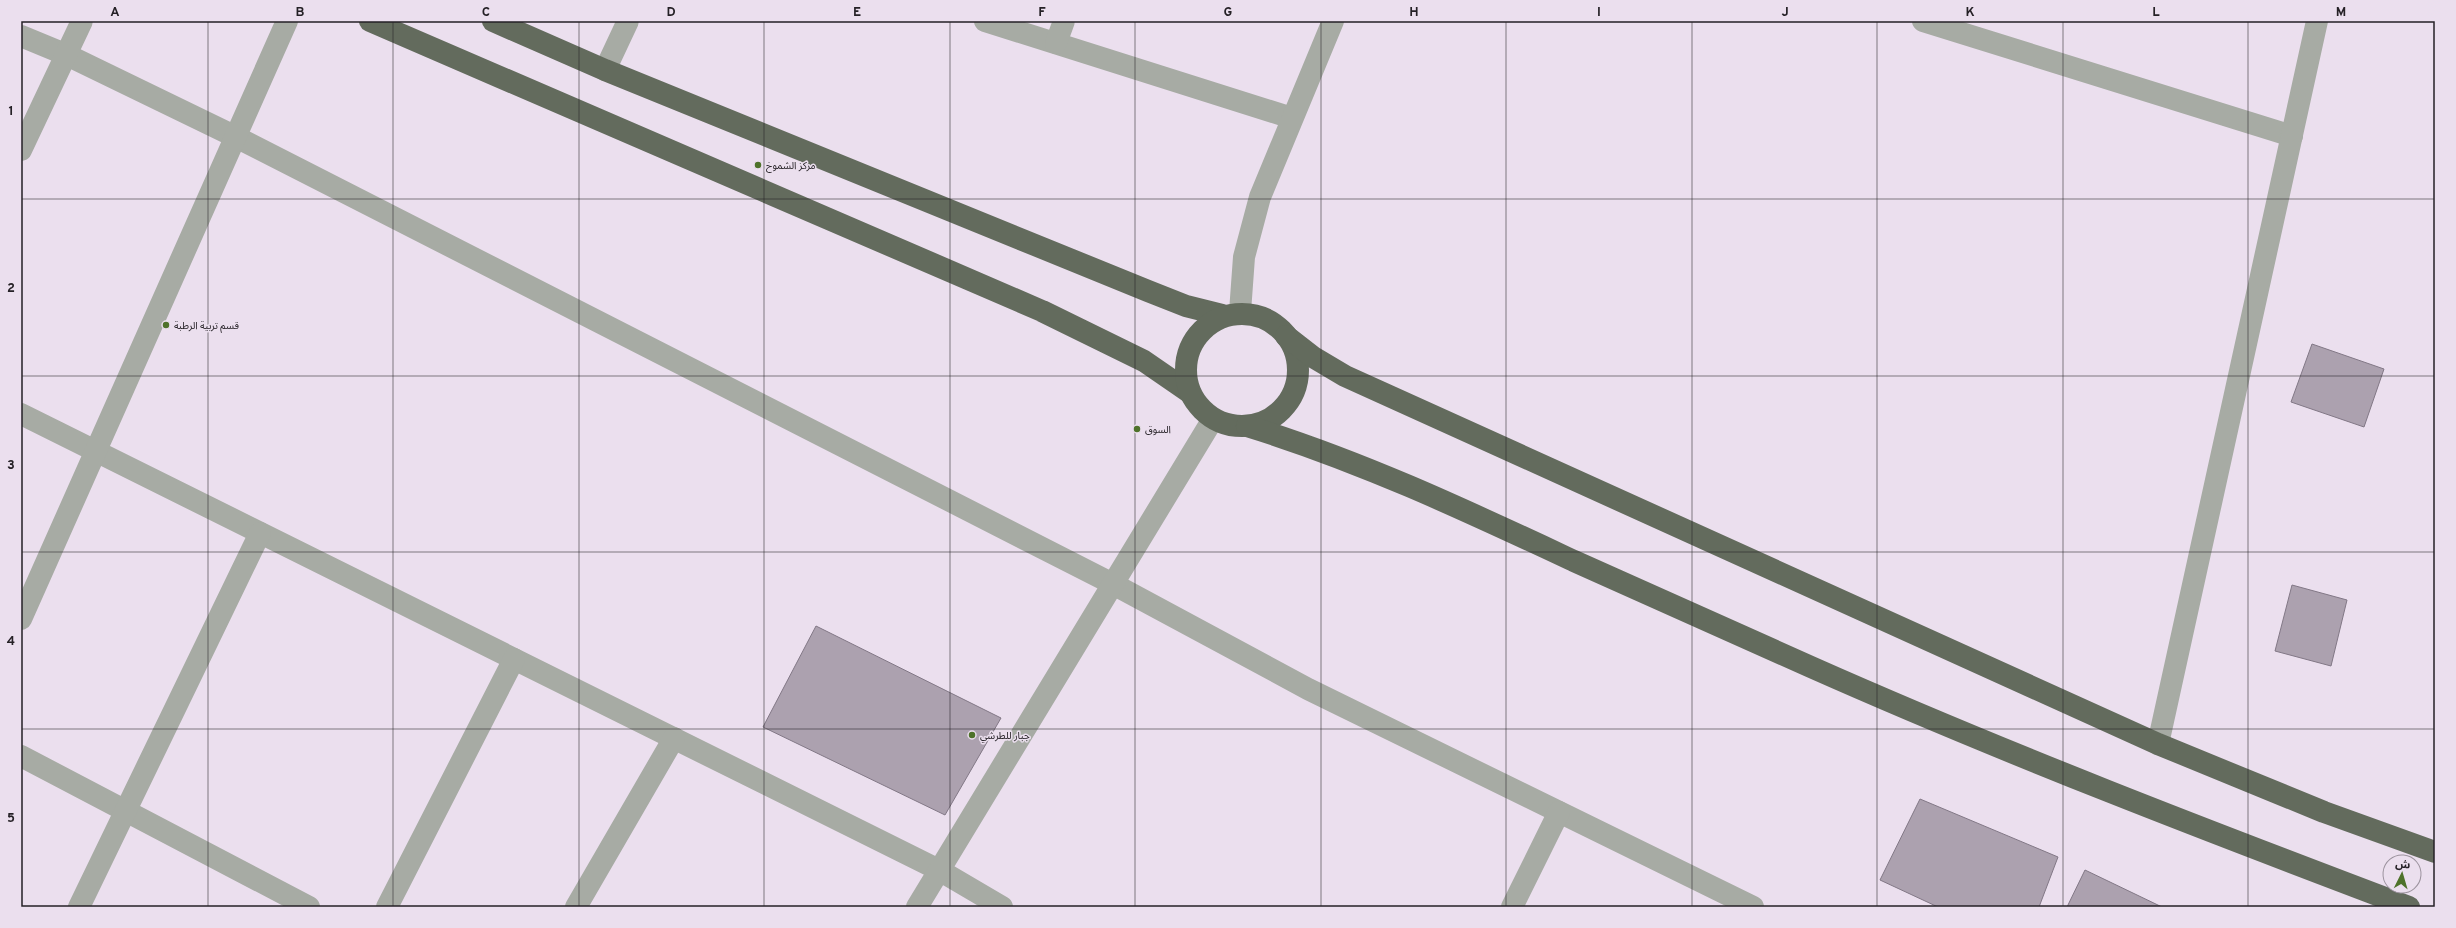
<svg xmlns="http://www.w3.org/2000/svg" width="2456" height="928" font-family="Overpass,'Noto Sans Arabic',sans-serif">
	<rect width="100%" height="100%" fill="#ebdfee"/>
	<!-- building -->
	<g fill="#aca1af" stroke="#827886">
		<path d="M2312,344L2384,369L2364,427L2291,402Z"/>
		<path d="M2292,585L2347,600L2331,666L2275,651Z"/>
		<path d="M816,626L1001,718L945,815L763,727Z"/>
		<path d="M1920,799L2058,857L2039,907H1938L1880,880Z"/>
		<path d="M2085,870L2162,907H2067Z"/>
	</g>
	<g fill="none" stroke-linecap="round" stroke-linejoin="round">
		<!-- minor -->
		<g stroke="#a7aba4" stroke-width="22">
			<path d="M985,21L1292,118"/>
			<path d="M1923,21L2292,136"/>
			<path d="M21,36L67,55L236,137L1113,584L1308,689L1753,907"/>
			<path d="M1056,43L1064,21"/>
			<path d="M605,70L628,21"/>
			<path d="M21,150L82,21"/>
			<path d="M1240,312L1244,257L1260,197L1333,21"/>
			<path d="M21,414L939,870L1002,907"/>
			<path d="M21,619L287,21"/>
			<path d="M2158,744L2317,21"/>
			<path d="M21,756L309,907"/>
			<path d="M79,907L260,533"/>
			<path d="M387,907L514,659"/>
			<path d="M576,907L674,738"/>
			<path d="M917,907L1213,419"/>
			<path d="M1512,907L1559,812"/>
		</g>
		<!-- highway -->
		<g stroke="#636b5d" stroke-width="22">
			<path d="M370,21L1042,311L1144,361L1189,392"/>
			<path d="M493,21L605,70L1148,291L1186,306L1222,315"/>
			<circle cx="1242" cy="370" r="56"/>
			<path d="M1286,336L1313,357L1345,376L2158,744L2324,812L2435,852"/>
			<path d="M1247,426C1361,461 1467,511 1574,561C1653,597 1732,632 1811,667C2007,754 2208,831 2409,907"/>
		</g>
	</g>
	<!-- grid -->
	<path fill="none" stroke="#252126" stroke-width="1" stroke-opacity="0.55" d="M208,21V907M393,21V907M579,21V907M764,21V907M950,21V907M1135,21V907M1321,21V907M1506,21V907M1692,21V907M1877,21V907M2063,21V907M2248,21V907M21,199H2435M21,376H2435M21,552H2435M21,729H2435"/>
	<!-- markers -->
	<g fill="#4e722a" stroke="#ebdfee" stroke-width="1.5">
		<circle cx="758" cy="165" r="4"/>
		<circle cx="166" cy="325" r="4"/>
		<circle cx="1137" cy="429" r="4"/>
		<circle cx="972" cy="735" r="4"/>
	</g>
	<g text-anchor="middle" stroke-width="3" stroke-linejoin="round" paint-order="stroke">
		<!-- poi labels -->
		<g font-size="10" fill="#252126" stroke="#ebdfee" text-anchor="start">
			<text x="766" y="169">مركز الشموخ</text>
			<text x="174" y="329">قسم تربية الرطبة</text>
			<text x="1145" y="433">السوق</text>
			<text x="980" y="739">جبار للطرشي</text>
		</g>
	</g>
	<!-- border -->
	<rect width="2456" height="928" fill="none" stroke="#ebdfee" stroke-width="44"/>
	<!-- north arrow -->
	<g transform="translate(2402 874) rotate(5)"><circle r="19" fill="#ebdfee" stroke="#9c939e"/>
	<path d="M0-3L7 15L0 10L-7 15Z" fill="#4e722a"/>
	<text y="-6" font-size="11" font-weight="bold" text-anchor="middle" fill="#252126">ش</text>
	</g>
	<rect x="22" y="22" width="2412" height="884" fill="none" stroke="#252126" stroke-width="1.5"/>
	<g font-size="13" text-anchor="middle" font-weight="bold" fill="#252126">
		<text x="115" y="16">A</text>
		<text x="300" y="16">B</text>
		<text x="486" y="16">C</text>
		<text x="671" y="16">D</text>
		<text x="857" y="16">E</text>
		<text x="1042" y="16">F</text>
		<text x="1228" y="16">G</text>
		<text x="1414" y="16">H</text>
		<text x="1599" y="16">I</text>
		<text x="1785" y="16">J</text>
		<text x="1970" y="16">K</text>
		<text x="2156" y="16">L</text>
		<text x="2341" y="16">M</text>
		<text x="11" y="115">1</text>
		<text x="11" y="292">2</text>
		<text x="11" y="469">3</text>
		<text x="11" y="645">4</text>
		<text x="11" y="822">5</text>
	</g>
</svg>
